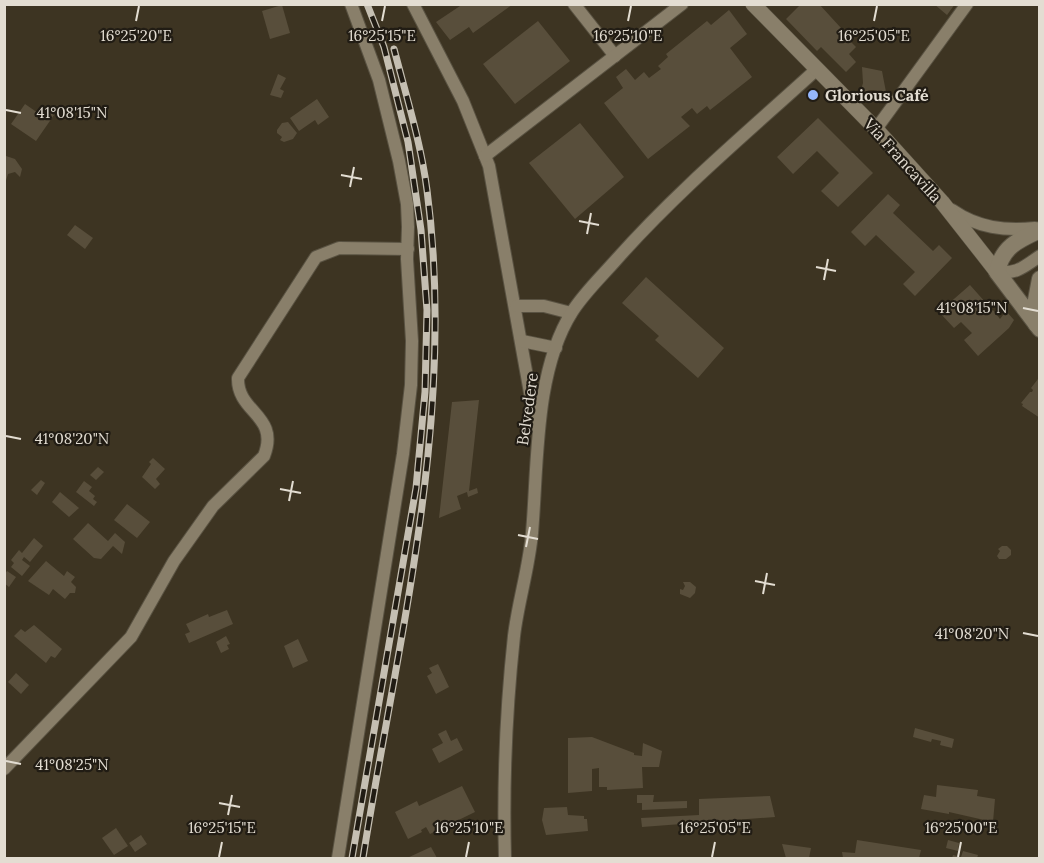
<svg xmlns="http://www.w3.org/2000/svg" width="1044" height="863" font-family="Lora,serif">
	<rect width="100%" height="100%" fill="#3d3422"/>
	<!-- building -->
	<g fill="#584e3b">
		<path d="M463,4H513L473,33L469,27L450,40L436,22Z"/>
		<path d="M801,4H819L841,28L839,30L856,47L849,54L856,62L846,72L821,47L817,51L786,19Z"/>
		<path d="M934,4H955L947,15Z"/>
		<path d="M282,5L290,33L270,39L262,11Z"/>
		<path d="M729,10L747,34L730,48L752,77L710,110L707,106L697,114L692,108L681,117L690,126L648,159L604,103L623,88L616,77L626,69L635,80L644,72L649,78L661,69L658,66L668,57L666,54L707,21L711,25Z"/>
		<path d="M538,21L570,61L515,104L483,64Z"/>
		<path d="M862,67L882,71L886,92L871,90L860,93L863,83Z"/>
		<path d="M278,74L286,78L280,89L284,91L281,98L270,95Z"/>
		<path d="M317,99L329,117L318,125L315,120L299,131L290,118Z"/>
		<path d="M25,104L41,115L46,109L54,115L36,141L11,124Z"/>
		<path d="M818,118L873,173L838,207L821,191L839,173L817,151L793,174L777,157Z"/>
		<path d="M288,122L297,133L293,139L284,142L280,140L282,137L277,133V130L282,123Z"/>
		<path d="M580,123L624,177L575,219L529,163Z"/>
		<path d="M6,156L15,159L22,169L20,177L15,172L8,174L5,184Z"/>
		<path d="M888,194L900,205L893,213L933,251L939,245L952,258L915,296L903,284L915,272L876,235L865,246L851,232Z"/>
		<path d="M75,225L93,238L85,249L67,235Z"/>
		<path d="M646,277L724,348L698,378L655,340L659,336L622,303Z"/>
		<path d="M970,285L986,303L984,305L990,312L993,310L1000,319L1006,311L1014,320L1009,328L978,356L964,340L972,333L961,322L954,328L939,312Z"/>
		<path d="M1038,379H1040V418L1022,406L1023,404L1021,403L1030,392H1032L1033,390L1031,388Z"/>
		<path d="M479,400L469,491L477,488L478,493L468,497L467,492L457,496L461,509L439,518L452,402Z"/>
		<path d="M153,458L165,469L156,479L160,484L155,489L142,477L151,464L149,462Z"/>
		<path d="M98,467L104,472L96,480L90,475Z"/>
		<path d="M41,480L45,483L37,495L31,490Z"/>
		<path d="M84,481L92,487L89,491L95,496L93,499L97,502L94,506L76,492Z"/>
		<path d="M60,492L79,508L69,517L52,502Z"/>
		<path d="M127,504L150,522L137,538L114,520Z"/>
		<path d="M88,523L108,541L115,533L125,542L122,554L113,546L101,559L94,558L73,539Z"/>
		<path d="M34,538L43,546L30,562L24,557L22,560L30,566L22,576L11,567L14,563L11,560L19,550L22,553Z"/>
		<path d="M1002,546H1007L1011,550V555L1006,559H999L997,556L1000,551L998,549Z"/>
		<path d="M46,561L64,576L67,571L75,577L71,582L76,587L75,593H70L65,599L53,589L49,595L28,581Z"/>
		<path d="M7,571L16,577L9,587L4,583V575Z"/>
		<path d="M683,582H690L696,587L695,593L690,598L680,594V589L683,590L685,586Z"/>
		<path d="M227,610L233,624L189,643L185,634L190,632L186,624L208,614L209,617Z"/>
		<path d="M34,625L62,649L55,658L51,656L46,663L14,636L21,629L25,632Z"/>
		<path d="M226,636L230,644L227,645L229,649L221,653L216,642Z"/>
		<path d="M298,639L308,661L293,668L284,646Z"/>
		<path d="M438,664L449,687L436,694L427,676L432,673L429,668Z"/>
		<path d="M16,673L29,685L21,694L8,682Z"/>
		<path d="M915,728L954,739L952,748L940,745L941,741L932,739L931,742L913,737Z"/>
		<path d="M446,730L451,741L457,738L463,750L439,763L432,749L443,743L438,734Z"/>
		<path d="M592,737L634,753V755L642,756L643,743L662,751L659,767H642L643,788L607,790V787H599V768L592,769V791L568,793V738Z"/>
		<path d="M937,785L978,790L977,796L995,799L993,822L949,812V814L921,809L924,795L936,797Z"/>
		<path d="M462,786L475,812L430,834L426,827L421,830L422,832L408,839L395,812L417,801L419,806Z"/>
		<path d="M637,795H654L653,802L687,801V808L642,810V803H637Z"/>
		<path d="M770,796L775,817L642,827L641,818L699,815V799Z"/>
		<path d="M567,807L568,815L584,816V819H587L588,831L546,835L542,820L544,808Z"/>
		<path d="M116,828L128,846L114,855L102,838Z"/>
		<path d="M141,835L147,844L135,852L129,843Z"/>
		<path d="M857,840L921,850L919,858H843L842,852L855,853Z"/>
		<path d="M948,840L959,843L958,851L946,848Z"/>
		<path d="M782,844L811,848L809,858H786Z"/>
		<path d="M431,847L437,858H407Z"/>
		<path d="M963,851L978,855L977,858H952L953,855L961,857Z"/>
	</g>
	<g fill="none" stroke-linecap="round" stroke-linejoin="round">
		<defs>
			<g id="minor">
				<path d="M413,4L463,101L489,166L536,426"/>
				<path d="M574,4L615,56"/>
				<path d="M876,129L967,4"/>
				<path d="M485,156L682,4"/>
				<path d="M952,210C978,228 1005,231 1035,228"/>
				<path d="M997,272C1018,274 1023,267 1040,256"/>
				<path d="M516,306H544L571,313"/>
				<path d="M522,341L556,348"/>
				<path d="M4,769L131,637L174,561L213,506L264,456C280,415 237,413 238,378L316,257L339,248L408,249"/>
				<path d="M338,858L403,454L411,385L412,341L407,259L408,227L407,204L399,161L379,80L351,4"/>
				<path d="M505,858C503,785 506,710 514,636C518,602 529,568 532,533C538,465 534,372 572,312C584,293 601,277 616,260C677,191 749,131 817,69"/>
			</g>
			<path id="tertiary" d="M753,4L876,129L942,202L997,272"/>
			<g id="secondary">
				<path d="M1040,230C1018,240 1002,247 997,272L1040,329"/>
				<path d="M1036,324V300L1040,279"/>
			</g>
		</defs>
		<!-- minor casing -->
		<use href="#minor" stroke="#595242" stroke-width="14"/>
		<!-- tertiary casing -->
		<use href="#tertiary" stroke="#595242" stroke-width="16"/>
		<!-- secondary casing -->
		<use href="#secondary" stroke="#595242" stroke-width="18"/>
		<!-- minor -->
		<use href="#minor" stroke="#897f6a" stroke-width="12"/>
		<!-- tertiary -->
		<use href="#tertiary" stroke="#897f6a" stroke-width="15"/>
		<!-- secondary -->
		<use href="#secondary" stroke="#897f6a" stroke-width="16"/>
		<defs>
			<g id="rail">
				<path d="M352,858L416,488L425,392L427,310L421,230L408,142L384,47L367,4"/>
				<path d="M363,858C398,637 457,416 427,190C421,143 406,95 394,49"/>
			</g>
		</defs>
		<!-- rail casing -->
		<use href="#rail" stroke="#c5bfb2" stroke-width="7"/>
		<!-- rail -->
		<use href="#rail" stroke="#211c14" stroke-width="4.5" stroke-dasharray="14" stroke-linecap="butt"/>
	</g>
	<!-- ticks -->
	<path fill="none" stroke="#e3ddd2" stroke-width="2" d="M136,21L139,6M382,21L385,6M628,21L631,6M874,21L877,6M6,110L21,113M341,175L362,179M350,187L354,167M579,221L599,225M587,234L591,213M816,267L836,271M824,280L828,259M1023,308L1038,311M6,436L21,439M280,489L301,493M289,501L293,481M518,535L538,539M526,547L530,527M755,581L775,585M763,594L767,573M1023,633L1038,636M6,761L21,764M219,803L240,807M228,815L232,795M219,857L222,842M466,857L469,842M712,857L715,842M958,857L961,842"/>
	<!-- markers -->
	<circle fill="#95b7fd" stroke="#211c14" stroke-width="2" cx="813" cy="95" r="6"/>
	<g text-anchor="middle" stroke-width="4.5" stroke-linejoin="round" paint-order="stroke">
		<!-- poi labels -->
		<g font-size="16" font-weight="bold" fill="#e3ddd2" stroke="#211c14" text-anchor="start">
			<text x="825" y="101">Glorious Café</text>
		</g>
		<!-- street labels -->
		<g font-size="16" fill="#e3ddd2" stroke="#211c14">
			<text transform="translate(903 160) rotate(48)" y="6">Via Francavilla</text>
			<text transform="translate(527 409) rotate(-82)" y="6">Belvedere</text>
		</g>
	</g>
	<g font-size="15" text-anchor="middle" fill="#e3ddd2" stroke="#211c14" stroke-width="4.5" stroke-linejoin="round" paint-order="stroke">
		<text x="136" y="41">16°25'20"E</text>
		<text x="382" y="41">16°25'15"E</text>
		<text x="628" y="41">16°25'10"E</text>
		<text x="874" y="41">16°25'05"E</text>
		<text x="72" y="118">41°08'15"N</text>
		<text x="972" y="313">41°08'15"N</text>
		<text x="72" y="444">41°08'20"N</text>
		<text x="972" y="639">41°08'20"N</text>
		<text x="72" y="770">41°08'25"N</text>
		<text x="222" y="833">16°25'15"E</text>
		<text x="469" y="833">16°25'10"E</text>
		<text x="715" y="833">16°25'05"E</text>
		<text x="961" y="833">16°25'00"E</text>
	</g>
	<!-- border -->
	<rect width="1044" height="863" fill="none" stroke="#e3ddd2" stroke-width="12"/>
</svg>
